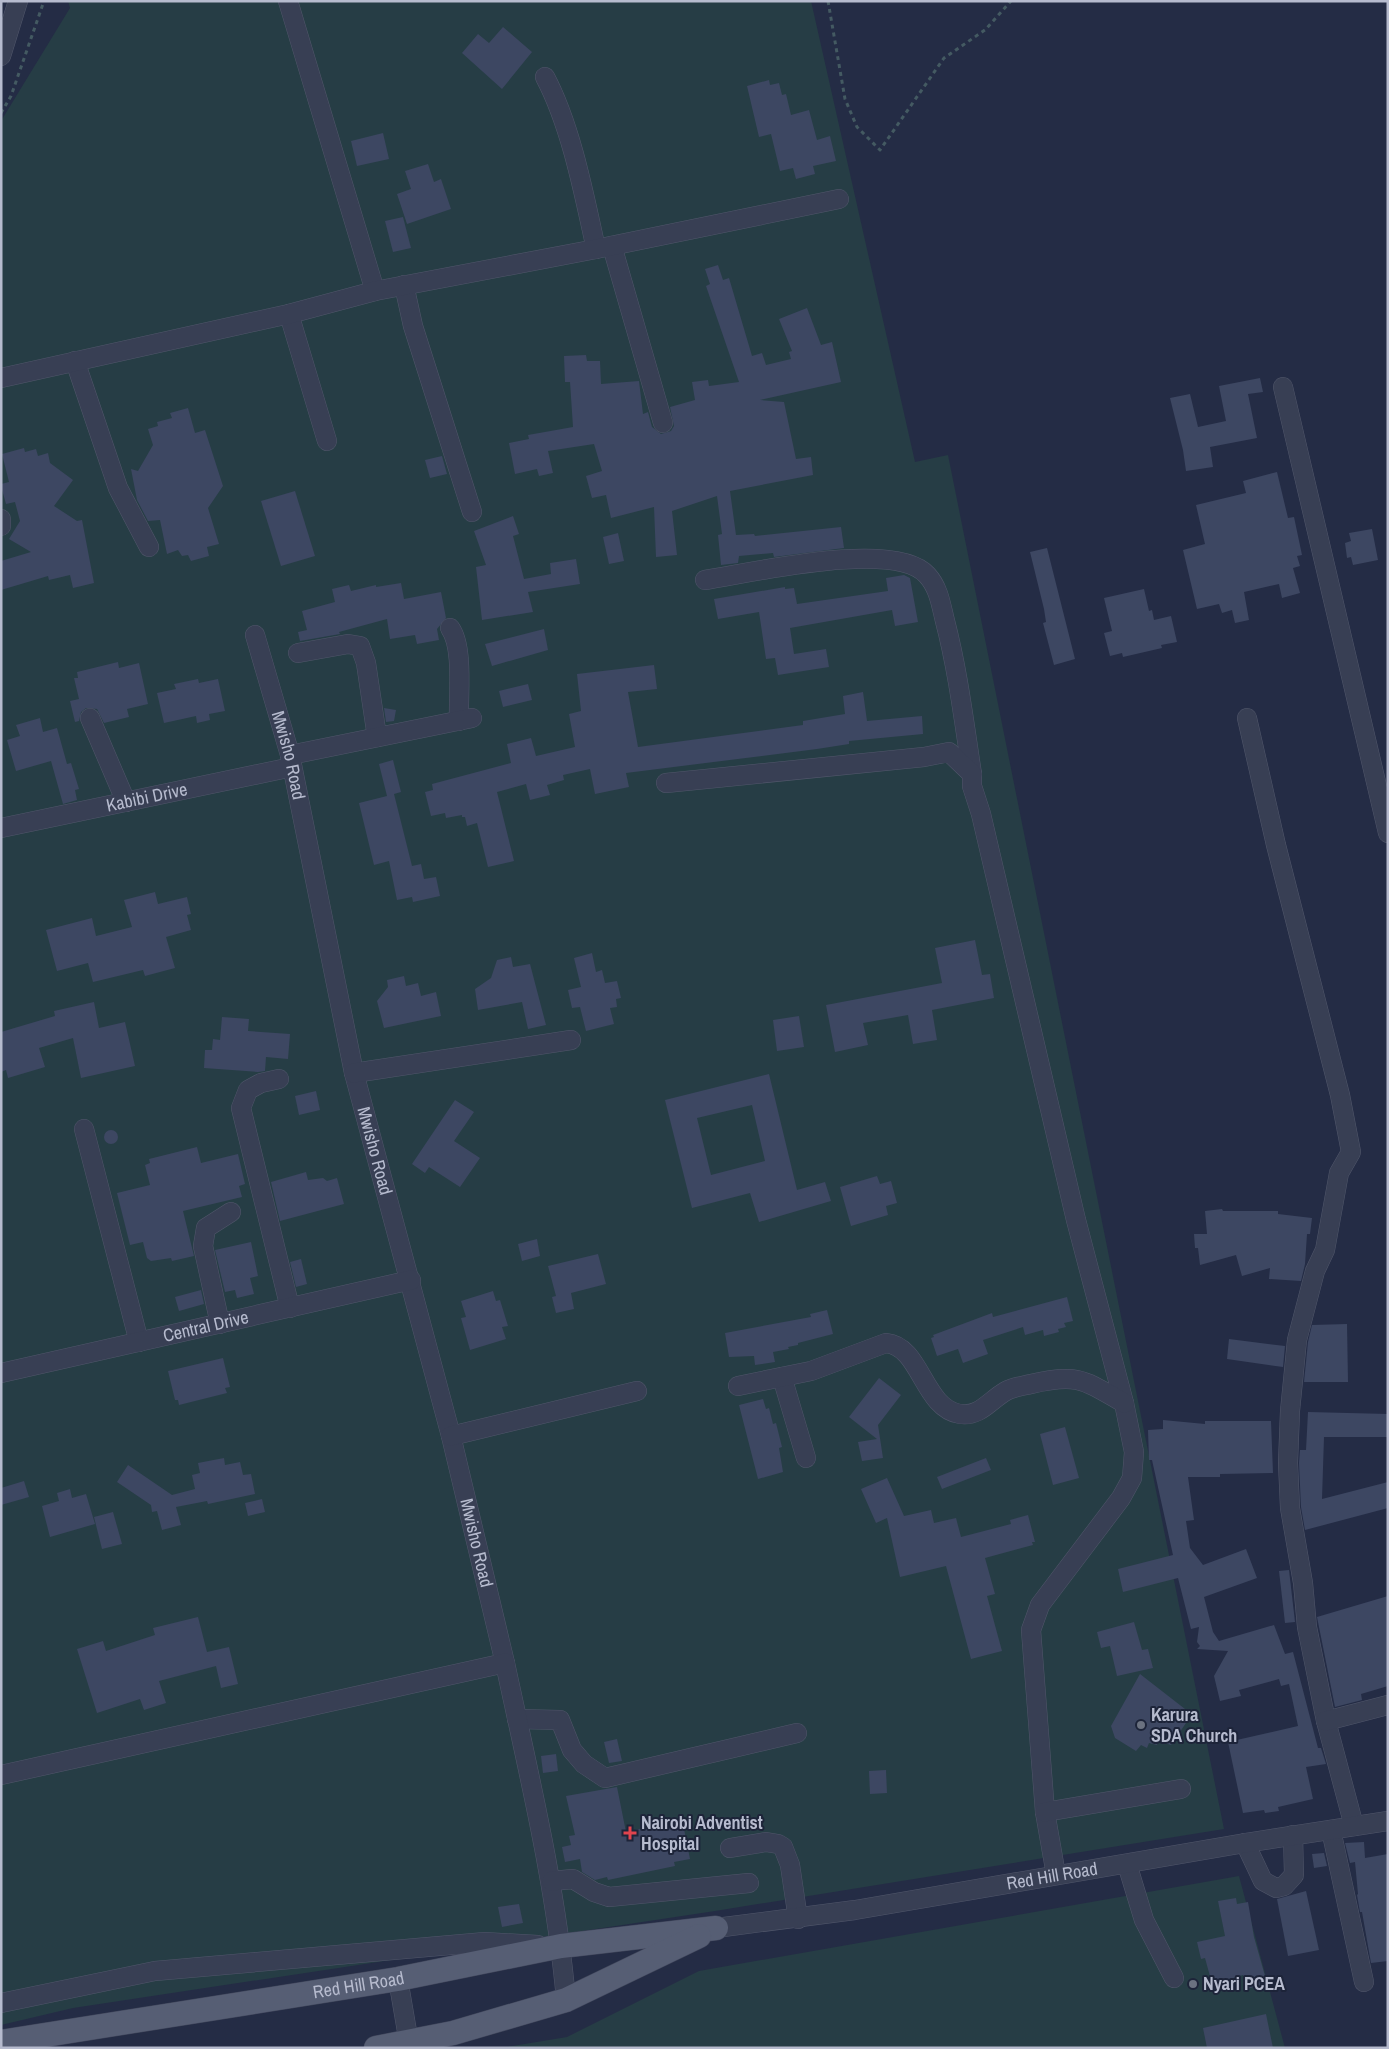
<svg xmlns="http://www.w3.org/2000/svg" width="1389" height="2049" font-family="'Archivo Narrow',sans-serif">
	<rect width="100%" height="100%" fill="#242c45"/>
	<!-- green -->
	<g fill="#263d45">
		<path d="M68,1H811L915,462L948,455L1224,1829L715,1911L73,2008L1,2025V121L70,8Z"/>
		<path d="M1239,1876L1285,2048H501L567,2037L699,1971Z"/>
	</g>
	<!-- building -->
	<g fill="#3d4762" fill-rule="evenodd">
		<path d="M503,27L532,52L502,89L462,53L478,34L489,43Z"/>
		<path d="M769,80L770,85L779,83L782,95L786,94L791,115L809,110L817,140L830,136L836,161L813,166L815,174L796,179L793,168L780,171L771,134L759,137L747,86Z"/>
		<path d="M383,133L389,159L357,166L351,141Z"/>
		<path d="M428,164L434,182L441,179L451,209L407,224L397,194L411,189L405,171Z"/>
		<path d="M403,217L411,248L393,252L385,221Z"/>
		<path d="M718,265L723,280L729,278L752,356L762,353L766,365L791,359L789,352L792,351L779,319L807,308L821,345L832,342L841,382L760,400L784,402L796,459L811,457L813,475L730,491L736,535L754,534L755,536L841,527L844,548L774,557L773,553L739,556L738,563L721,565L718,535L722,534L717,496L672,511L677,555L656,557L654,507L611,518L606,495L592,498L586,476L602,471L594,444L548,451L553,473L539,476L537,469L515,474L509,443L529,439L528,435L573,427L570,382H565L564,356L586,355L587,361H600L601,384L639,381L643,414L648,412L652,427L661,434L671,431L674,426L670,407L695,400L692,382L708,380L709,386L739,382L706,286L710,284L705,269Z"/>
		<path d="M1260,378L1263,392L1248,394L1257,438L1210,447L1213,467L1186,471L1183,450L1170,398L1190,394L1198,427L1226,421L1219,386Z"/>
		<path d="M188,408L195,433L205,430L223,486L208,508L219,544L207,547L209,556L191,561L188,555L182,556L178,550L167,554L160,520L148,521L137,500L131,469L138,471L153,445L148,429L158,426L157,422L172,418L170,413Z"/>
		<path d="M24,448L25,452L36,449L38,456L48,453L50,463L73,480L54,506L77,521L82,520L94,583L73,588L70,575L49,580L48,576L1,590V561L31,552L9,539L20,521L15,502L6,504L1,486V484L9,482L2,454Z"/>
		<path d="M442,456L447,474L430,478L425,460Z"/>
		<path d="M1277,472L1288,518L1294,517L1302,555L1297,556L1300,566L1293,568L1300,593L1282,598L1279,584L1244,592L1249,620L1235,623L1232,610L1222,613L1219,604L1197,609L1183,550L1205,544L1196,505L1246,493L1243,481Z"/>
		<path d="M295,491L315,556L281,566L261,501Z"/>
		<path d="M513,516L519,534L513,536L524,579L551,574L550,563L576,559L580,584L528,592L533,612L482,620L476,567L486,565L474,531Z"/>
		<path d="M1372,529L1378,560L1353,565L1351,557L1347,558L1345,543L1351,541L1349,533Z"/>
		<path d="M618,533L624,561L609,564L603,537Z"/>
		<path d="M1047,548L1075,659L1054,665L1043,623L1046,622L1044,609L1030,552Z"/>
		<path d="M904,575L910,578L918,622L895,626L892,610L790,628L794,654L826,649L829,667L778,675L775,658L766,659L759,612L718,619L714,599L785,587V589L794,588L797,604L888,591L886,578Z"/>
		<path d="M401,583L404,599L441,592L446,618L437,629L439,640L417,644L415,635L390,639L387,619L339,632L340,634L300,641L298,632L307,630L302,611L335,602L332,589L349,585L351,591L376,585V587Z"/>
		<path d="M1144,589L1149,611L1152,610L1154,620L1171,616L1177,642L1161,645L1162,648L1123,657L1122,653L1110,656L1104,633L1112,631L1104,598Z"/>
		<path d="M544,629L548,650L492,666L485,644Z"/>
		<path d="M118,662L119,668L139,663L148,704L127,709L129,717L104,723L97,709L86,708L81,712L79,721L75,722L70,701L79,699L74,678H78L77,672Z"/>
		<path d="M654,665L657,689L628,692L638,747L803,725V721L845,714L843,696L863,692L867,721L922,716L923,734L849,741V744L817,749L626,773L629,787L595,794L590,769L563,775L564,780L547,785L550,795L530,800L526,784L497,792L514,861L488,867L477,823L467,826L465,817H462V815L446,818L445,813L431,816L425,792L433,790L432,784L511,763L507,744L531,738L536,756L575,747L569,714L581,711L577,674Z"/>
		<path d="M198,679L199,683L218,679L225,711L209,714L210,720L197,723L196,716L164,723L157,693L176,689L174,684Z"/>
		<path d="M528,684L532,700L503,707L499,691Z"/>
		<path d="M384,708L396,710L394,721L386,722Z"/>
		<path d="M40,718L43,732L57,728L67,764L71,763L79,789L75,790L77,800L63,804L51,761L16,771L7,740L20,736L16,725Z"/>
		<path d="M393,760L401,792L394,794L412,866L421,864L424,879L436,877L440,896L413,902L412,897L397,900L389,861L374,865L359,803L387,796L379,764Z"/>
		<path d="M155,892L158,904L187,897L191,914L187,915L191,930L166,937L175,968L145,976L143,970L93,982L88,963L57,971L46,930L92,918L96,936L132,927L124,900Z"/>
		<path d="M975,940L982,975L990,974L994,998L932,1010L937,1040L913,1044L908,1015L863,1023L868,1045L835,1052L826,1005L942,983L935,948Z"/>
		<path d="M592,953L596,972L602,970L605,983L617,981L621,998L616,999L617,1007L610,1008L614,1024L586,1031L580,1007L572,1008L568,990L581,987L574,958Z"/>
		<path d="M511,957L513,967L530,964L546,1025L528,1029L522,1002L478,1010L475,989L491,978L497,960Z"/>
		<path d="M404,976L406,986L418,983L421,996L436,992L441,1016L384,1028L377,1001L388,987L387,980Z"/>
		<path d="M94,1002L99,1028L125,1022L135,1066L81,1078L73,1038L39,1048L45,1067L8,1078L6,1070L1,1072V1032L55,1016L54,1011Z"/>
		<path d="M799,1016L804,1047L777,1051L773,1020Z"/>
		<path d="M222,1017L249,1019L248,1031L290,1034L288,1059L266,1057L265,1071L258,1072L204,1068L205,1050H212L213,1039L220,1040Z"/>
		<path d="M769,1074L797,1190L825,1182L831,1201L759,1222L750,1193L692,1208L665,1100ZM752,1105L765,1161L711,1175L697,1118Z"/>
		<path d="M316,1091L320,1110L299,1115L295,1096Z"/>
		<path d="M455,1100L474,1112L454,1141L480,1158L460,1187L429,1167L425,1173L412,1164Z"/>
		<circle cx="111" cy="1137" r="7"/>
		<path d="M197,1147L201,1163L238,1154L245,1184L239,1186L242,1197L183,1211L194,1256L172,1261L171,1258L151,1261L147,1258L143,1242L130,1245L117,1193L150,1185L145,1165L150,1163L149,1159Z"/>
		<path d="M306,1172L308,1180L323,1178L327,1181L337,1178L344,1204L280,1221L271,1182Z"/>
		<path d="M877,1176L880,1184L891,1181L897,1203L886,1206L888,1215L851,1226L840,1187Z"/>
		<path d="M1222,1209L1223,1211H1278V1214L1312,1218L1310,1234H1307L1305,1264L1301,1281L1269,1279L1270,1268L1242,1276L1236,1255L1200,1265L1198,1248H1195L1194,1234H1207L1205,1211Z"/>
		<path d="M537,1239L540,1256L522,1261L518,1244Z"/>
		<path d="M251,1242L258,1276L250,1278L254,1294L237,1298L235,1290L225,1292L215,1250Z"/>
		<path d="M598,1254L606,1284L571,1293L574,1309L556,1313L552,1297L556,1296L548,1266Z"/>
		<path d="M301,1259L307,1284L296,1287L290,1262Z"/>
		<path d="M201,1290L204,1304L179,1311L175,1297Z"/>
		<path d="M493,1291L496,1301L500,1300L508,1326L502,1327L506,1339L470,1350L461,1318L466,1317L461,1301Z"/>
		<path d="M1067,1297L1073,1321L1064,1323L1066,1327L1058,1329L1059,1332L1044,1336L1043,1330L1025,1335L1023,1327L983,1340L988,1354L963,1363L958,1349L937,1356L931,1338L934,1337L933,1335L992,1313L993,1317Z"/>
		<path d="M827,1310L833,1334L798,1343V1345L788,1347L789,1349L773,1352L775,1362L755,1365L754,1356L729,1357L725,1333L811,1317L810,1314Z"/>
		<path d="M1347,1324L1348,1382H1304L1308,1342L1312,1325Z"/>
		<path d="M1229,1339L1285,1346L1283,1367L1227,1359Z"/>
		<path d="M223,1358L230,1387L225,1388L227,1393L179,1405L178,1400H175L168,1371Z"/>
		<path d="M879,1378L901,1395L878,1425L883,1458L862,1461L858,1442L877,1439L849,1417Z"/>
		<path d="M763,1399L766,1409L769,1408L773,1424L776,1423L782,1447L779,1448L783,1472L758,1479L739,1405Z"/>
		<path d="M1308,1412L1388,1414V1437H1324L1322,1499L1388,1482V1508L1305,1530L1301,1507L1299,1463L1300,1450H1306Z"/>
		<path d="M1163,1420L1205,1424V1421H1271L1273,1473L1220,1474V1477H1188L1194,1520L1186,1521L1190,1548L1203,1565L1246,1549L1257,1578L1204,1597L1213,1632L1219,1641L1274,1625L1285,1654L1293,1652L1318,1748H1321L1326,1764L1306,1767L1313,1799L1278,1807L1279,1811L1265,1813L1264,1810L1243,1813L1228,1742L1298,1726L1289,1684L1281,1686L1279,1679L1239,1690L1241,1696L1220,1701L1214,1676L1228,1651L1197,1649L1200,1646L1197,1642L1199,1627L1191,1629L1178,1578L1123,1592L1118,1569L1173,1555L1152,1460H1149L1148,1430L1163,1429Z"/>
		<path d="M1065,1427L1079,1478L1053,1485L1040,1434Z"/>
		<path d="M224,1458L225,1465L240,1462L243,1475L251,1474L255,1494L208,1504L207,1501L176,1507L181,1525L162,1530L157,1511L152,1512L151,1505L117,1482L128,1465L172,1495L195,1489L192,1475L200,1473L198,1463Z"/>
		<path d="M986,1458L991,1470L942,1489L937,1477Z"/>
		<path d="M887,1478L904,1516L931,1510L934,1523L956,1518L961,1537L1011,1524L1010,1520L1028,1515L1035,1542H1032L1033,1545L985,1558L995,1594L987,1596L1002,1651L971,1659L946,1566L900,1577L887,1518L876,1523L861,1489Z"/>
		<path d="M24,1481L29,1497L1,1505V1488Z"/>
		<path d="M70,1489L72,1498L86,1494L95,1524L50,1537L42,1506L59,1501L57,1493Z"/>
		<path d="M262,1499L265,1512L248,1516L245,1503Z"/>
		<path d="M113,1512L122,1544L102,1549L94,1517Z"/>
		<path d="M1289,1570L1295,1622L1285,1623L1279,1571Z"/>
		<path d="M1388,1596V1686L1361,1694L1362,1700L1335,1707L1317,1617Z"/>
		<path d="M198,1617L207,1652L229,1647L238,1684L221,1688L216,1666L159,1681L166,1703L144,1710L140,1699L97,1713L77,1649L103,1641L106,1651L155,1635L153,1628Z"/>
		<path d="M1134,1622L1142,1650L1148,1649L1153,1668L1117,1676L1110,1646L1101,1648L1097,1632Z"/>
		<path d="M1140,1674L1185,1709L1188,1720L1171,1745L1158,1741L1157,1745L1149,1743L1147,1748L1141,1745L1136,1751L1115,1738L1111,1726Z"/>
		<path d="M617,1739L622,1761L609,1763L604,1742Z"/>
		<path d="M556,1754L558,1771L543,1773L541,1756Z"/>
		<path d="M886,1770L887,1793L870,1794L869,1771Z"/>
		<path d="M617,1787L626,1832L682,1819L690,1859L674,1862L675,1866L608,1880L607,1877L595,1880L582,1872L580,1859L565,1862L562,1847L571,1845L569,1836L575,1835L566,1796Z"/>
		<path d="M1364,1842L1365,1858L1388,1854V1961L1371,1963L1362,1912H1360L1357,1895L1358,1894L1355,1862L1350,1863L1345,1843Z"/>
		<path d="M1324,1853L1327,1866L1314,1868L1312,1854Z"/>
		<path d="M1306,1891L1319,1950L1288,1956L1277,1899Z"/>
		<path d="M1236,1898L1237,1904L1248,1902L1254,1937L1267,1983L1247,1989L1243,1975L1217,1983L1216,1979L1211,1980L1205,1958L1201,1959L1197,1942L1225,1936L1218,1901Z"/>
		<path d="M519,1904L523,1923L502,1927L498,1907Z"/>
		<path d="M1266,2014L1273,2048H1207L1203,2028Z"/>
	</g>
	<g fill="none" stroke-linecap="round" stroke-linejoin="round">
		<defs>
			<g id="minor">
				<path d="M288,1L375,291"/>
				<path d="M1,56L18,1"/>
				<path d="M545,77C571,126 584,194 596,249"/>
				<path d="M612,246L663,423"/>
				<path d="M404,285L413,326L472,512"/>
				<path d="M289,314L327,441"/>
				<path d="M75,361L118,488L149,547"/>
				<path d="M1,378L289,314L375,291L596,249L839,199"/>
				<path d="M1283,387L1388,833"/>
				<path d="M1,519V526"/>
				<path d="M705,580C751,573 895,539 927,575C939,588 941,605 945,621C958,671 964,722 972,774"/>
				<path d="M450,628C464,647 458,696 459,721"/>
				<path id="s1" d="M255,635L290,755L354,1073L451,1436L505,1663"/>
				<path d="M298,653L348,644L360,646L366,663L377,737"/>
				<path d="M90,718L126,802"/>
				<path d="M1247,718L1276,845L1340,1095L1351,1152L1339,1173L1325,1250L1315,1271L1297,1340L1290,1411L1288,1463L1290,1508L1303,1583L1307,1627L1326,1721L1354,1826"/>
				<path d="M290,755L472,718"/>
				<path d="M666,783L924,757L949,752L972,774V786L981,814L1076,1220L1124,1403L1134,1452L1132,1478L1121,1498L1040,1605L1031,1630L1045,1812L1056,1875"/>
				<path id="s2" d="M1,828L292,767"/>
				<path d="M354,1073L571,1040"/>
				<path d="M279,1079L261,1083L248,1090L241,1108L290,1308"/>
				<path d="M84,1129L139,1342"/>
				<path d="M220,1324L203,1246L206,1228L231,1212"/>
				<path id="s3" d="M1,1373L411,1280"/>
				<path d="M782,1377L806,1458"/>
				<path d="M738,1386L811,1371L886,1343C921,1346 923,1408 960,1414C980,1417 990,1400 1006,1391C1013,1387 1023,1386 1031,1384C1078,1373 1084,1380 1124,1403"/>
				<path d="M451,1436L637,1391"/>
				<path d="M517,1719L560,1720L572,1750L584,1764L605,1778L797,1733"/>
				<path d="M1326,1721L1388,1705"/>
				<path d="M1,1775L505,1663C529,1775 556,1886 566,2000"/>
				<path d="M1045,1812L1181,1789"/>
				<path d="M1331,1830L1364,1982"/>
				<path d="M1245,1843L1263,1881L1276,1888L1284,1886L1294,1875L1293,1835"/>
				<path d="M730,1848L766,1842L778,1844L783,1847L790,1865L798,1919"/>
				<path d="M1127,1864L1144,1920L1174,1978"/>
				<path d="M552,1881L573,1879L594,1892L609,1897L749,1883"/>
				<path id="s4" d="M716,1928L855,1910L1245,1843L1388,1821"/>
				<path d="M398,1979L409,2043"/>
				<path d="M1,2003L155,1971L485,1942L538,1945"/>
			</g>
			<g id="major">
				<path id="s5" d="M1,2042L398,1979L561,1946L716,1928"/>
				<path d="M376,2048L453,2033L566,2000L699,1936"/>
			</g>
		</defs>
		<!-- minor casing -->
		<use href="#minor" stroke="#51576b" stroke-width="20"/>
		<!-- major casing -->
		<use href="#major" stroke="#42485d" stroke-width="25"/>
		<!-- path -->
		<g stroke="#445a62" stroke-width="3" stroke-dasharray="4 4" stroke-linecap="butt">
			<path d="M828,1L845,99L857,127L880,150L944,58L985,30L1011,1"/>
			<path d="M1,113L11,96L44,1"/>
		</g>
		<!-- minor -->
		<use href="#minor" stroke="#383f54" stroke-width="19"/>
		<!-- major -->
		<use href="#major" stroke="#565e74" stroke-width="24"/>
	</g>
	<!-- markers -->
	<g fill="#6b7280" stroke="#1d2439" stroke-width="2">
		<circle cx="1141" cy="1725" r="5"/>
		<circle cx="1193" cy="1984" r="5"/>
	</g>
	<path fill="#e0444e" stroke="#1d2439" stroke-width="2" d="M627.5 1825.5h5v5h5v5h-5v5h-5v-5h-5v-5h5z"/>
	<g text-anchor="middle" stroke-width="4" stroke-linejoin="round" paint-order="stroke">
		<!-- street labels -->
		<g font-size="18" fill="#b6bbce" stroke="#1d2439">
			<text dy="6" stroke="none"><textPath href="#s1" startOffset="125">Mwisho Road</textPath></text>
			<text dy="6" stroke="none"><textPath href="#s2" startOffset="149">Kabibi Drive</textPath></text>
			<text dy="6" stroke="none"><textPath href="#s1" startOffset="530">Mwisho Road</textPath></text>
			<text dy="6" stroke="none"><textPath href="#s3" startOffset="210">Central Drive</textPath></text>
			<text dy="6" stroke="none"><textPath href="#s1" startOffset="935">Mwisho Road</textPath></text>
			<text dy="6" stroke="none"><textPath href="#s4" startOffset="340">Red Hill Road</textPath></text>
			<text dy="6" stroke="none"><textPath href="#s5" startOffset="362">Red Hill Road</textPath></text>
		</g>
		<!-- poi labels -->
		<g font-size="18" font-weight="bold" fill="#b6bbce" stroke="#1d2439" text-anchor="start">
			<text x="1151" y="1721">Karura<tspan x="1151" dy="21">SDA Church</tspan></text>
			<text x="641" y="1829">Nairobi Adventist<tspan x="641" dy="21">Hospital</tspan></text>
			<text x="1203" y="1990">Nyari PCEA</text>
		</g>
	</g>
	<!-- border -->
	<rect width="1389" height="2049" fill="none" stroke="#b6bbce" stroke-width="5"/>
</svg>
